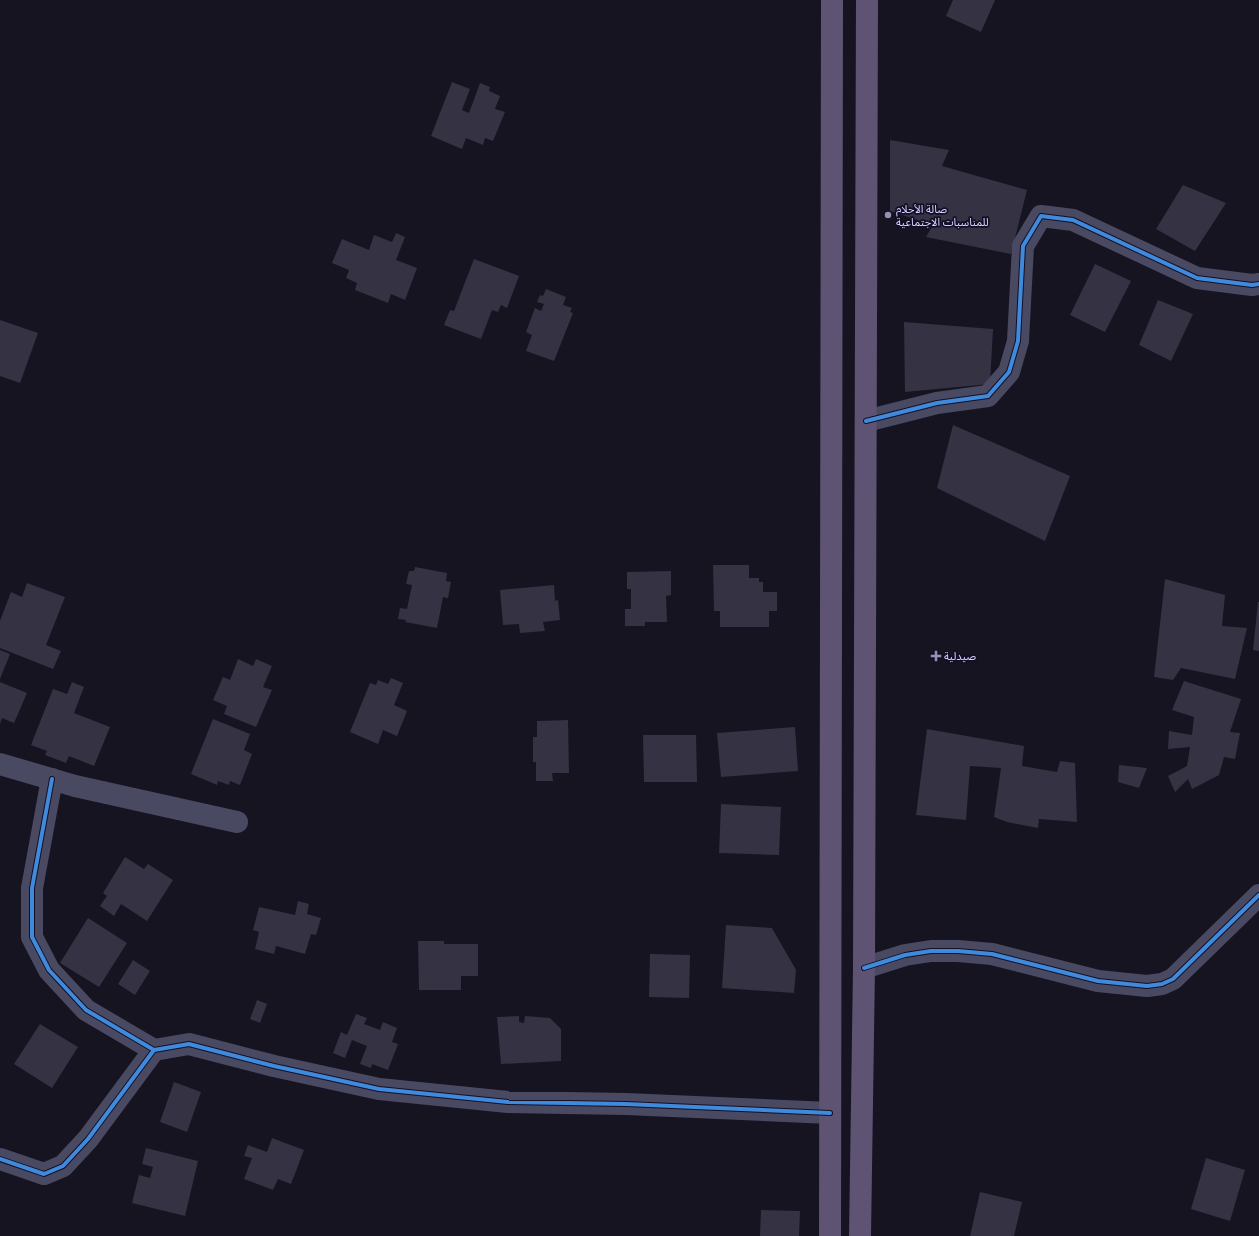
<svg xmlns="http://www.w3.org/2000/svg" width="1259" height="1236" font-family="'Roboto Condensed','Noto Sans Arabic',sans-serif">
	<rect width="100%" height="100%" fill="#161421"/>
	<!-- building -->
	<g fill="#343243">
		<path d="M953,0H995L981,32L946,16Z"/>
		<path d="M452,82L470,89L462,110L469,113L480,83L490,87L489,91L500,96L495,109L505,112L493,141L485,138L483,145L466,138L462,149L431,136Z"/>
		<path d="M890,140L949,150L942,166L1027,190L1011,254L926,237L933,225L890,211Z"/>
		<path d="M1183,185L1226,203L1195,251L1156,229Z"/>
		<path d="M396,233L405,237L396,260L417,268L405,300L391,294L388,303L355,290L357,283L346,278L349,270L332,263L342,239L369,250L374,235L392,242Z"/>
		<path d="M474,259L519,276L507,308L501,305L498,312L492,310L481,339L444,325L450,310L454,311Z"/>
		<path d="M1095,264L1131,281L1105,332L1070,315Z"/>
		<path d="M546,289L566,297L563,305L572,308L570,312L573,313L554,361L526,351L532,335L526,332L535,308L541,311L544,304L537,302L540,295L543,296Z"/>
		<path d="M1158,300L1193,314L1171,361L1139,345Z"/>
		<path d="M0,320L38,333L20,383L0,376Z"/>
		<path d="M904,322L993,329L990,384L905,392Z"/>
		<path d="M953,425L1070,476L1045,541L937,488Z"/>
		<path d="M713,565H749V578H759V582H763V592H777V611H769V627H720V611H714Z"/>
		<path d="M415,567L447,573L446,581L451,582L448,598L443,597L437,628L405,622L406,620L398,619L400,608L407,609L412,585L406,584L409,571H414Z"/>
		<path d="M671,571V595L666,596L667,622H645V626H625V609H631V589H627V572Z"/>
		<path d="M1165,579L1225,595L1222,626L1247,628L1235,679L1181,668L1173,680L1154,677Z"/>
		<path d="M27,583L65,597L46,645L61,651L53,669L0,648V621L11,592L22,597Z"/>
		<path d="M554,585L555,601L558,600L560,620L543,622L545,631L520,633L519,624L503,625L500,590Z"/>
		<path d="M1258,602H1259V651L1253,650Z"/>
		<path d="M0,650L10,654L0,679Z"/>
		<path d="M238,659L253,666L256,659L272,666L263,687L272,690L256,727L224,714L227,706L213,700L223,677L230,680Z"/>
		<path d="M391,678L403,683L394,705L407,711L397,736L383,730L378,744L350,732L370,683L376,685L378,680L388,684Z"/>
		<path d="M1184,681L1241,699L1230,732L1240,733L1235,759L1224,757L1219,775L1192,789L1188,779L1175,792L1168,776L1187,766L1190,747L1168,749L1169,731L1192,735L1194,717L1172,710Z"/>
		<path d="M0,682L27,693L14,723L2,718L0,724Z"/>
		<path d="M72,682L84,687L74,713L110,727L94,766L69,756L66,763L45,755L47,751L31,745L53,689L67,694Z"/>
		<path d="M213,719L250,734L244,750L252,754L240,785L230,781L229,785L218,781L217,785L191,774Z"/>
		<path d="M568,720L569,773H552L553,781H536V762H533V737H537V721Z"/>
		<path d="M795,727L798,771L721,777L717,733Z"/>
		<path d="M927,729L1024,746L1022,766L1057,772L1060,761L1075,763L1077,822L1039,819L1038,828L1007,822L994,817L1001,768L970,766L966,820L916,815Z"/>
		<path d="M643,735H696L697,782H644Z"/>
		<path d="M1119,765L1147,768L1139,788L1118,782Z"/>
		<path d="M721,804L781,807L779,855L719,853Z"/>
		<path d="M125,857L144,869L148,864L173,880L147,921L121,904L114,916L100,906L107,896L103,893Z"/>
		<path d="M298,901L309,904L307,914L321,918L316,935L311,934L305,954L276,946L274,954L255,949L259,932L253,930L259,907L295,915Z"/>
		<path d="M88,918L127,943L99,987L60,963Z"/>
		<path d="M726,925L772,928L796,970L794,993L722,988Z"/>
		<path d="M418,941H444V944H478V976H461V990H419Z"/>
		<path d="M650,954L690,955L689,998L649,997Z"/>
		<path d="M133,960L150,971L135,995L118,984Z"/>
		<path d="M257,1000L267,1004L260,1023L250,1019Z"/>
		<path d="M356,1014L367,1018L364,1024L380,1030L383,1022L397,1028L392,1042L398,1044L388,1070L372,1064L371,1068L360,1064L367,1046L352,1040L345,1058L333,1053L341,1032L347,1035Z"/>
		<path d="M519,1016V1022L524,1023L525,1016L550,1018L561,1029V1061L501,1064L497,1017Z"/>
		<path d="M40,1024L78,1047L52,1088L14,1064Z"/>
		<path d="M174,1082L201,1092L187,1132L160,1122Z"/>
		<path d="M272,1138L304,1150L291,1184L278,1179L273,1190L244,1179L252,1158L244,1156L248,1145L267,1152Z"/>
		<path d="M146,1148L198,1161L185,1216L132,1203L139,1175L150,1178L153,1167L142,1164Z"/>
		<path d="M1206,1158L1245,1170L1230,1221L1191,1209Z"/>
		<path d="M980,1192L1022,1202L1014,1236H970Z"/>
		<path d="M761,1210L800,1211L799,1236H760Z"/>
	</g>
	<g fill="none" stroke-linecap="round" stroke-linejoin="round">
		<!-- minor -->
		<g stroke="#4a4962" stroke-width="22">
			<path d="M866,421L937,403L988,396L1009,372L1018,341L1023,246L1041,216L1073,220L1197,278L1252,285L1259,284"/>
			<path d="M0,764L75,786L237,822"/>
			<path d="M52,779L32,888V937L49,970L86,1010L154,1050"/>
			<path d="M864,968L905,955L931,951H958L992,954L1098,981L1147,986L1162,984L1173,979L1259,895"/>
			<path d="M0,1159L44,1174L63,1166L88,1139L154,1050L189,1044L274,1066L379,1089L508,1102L626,1104L830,1113"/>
		</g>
		<!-- primary -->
		<g stroke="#5e5373" stroke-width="22">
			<path d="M830,1236L832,0"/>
			<path d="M860,1236L864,968L867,0"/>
		</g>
		<defs>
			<g id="cycleway">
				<path d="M866,421L937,403L988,396L1009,372L1018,341L1023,246L1041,216L1073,220L1197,278L1252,285L1259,284"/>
				<path d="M52,779L32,888V937L49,970L86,1010L154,1050"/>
				<path d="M864,968L905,955L931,951H958L992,954L1098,981L1147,986L1162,984L1173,979L1259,895"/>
				<path d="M0,1159L44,1174L63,1166L88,1139L154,1050L189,1044L274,1066L379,1089L508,1102L626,1104L830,1113"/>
			</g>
		</defs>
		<!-- cycleway casing -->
		<use href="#cycleway" stroke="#130f26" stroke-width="6"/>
		<!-- cycleway -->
		<use href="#cycleway" stroke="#408adc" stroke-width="4"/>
	</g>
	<!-- markers -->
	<g fill="#9591b1" stroke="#130f26" stroke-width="1.5">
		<circle cx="888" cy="215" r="4"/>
		<path d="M934 650h4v4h4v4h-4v4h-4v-4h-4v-4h4z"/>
	</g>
	<g text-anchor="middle" stroke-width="3.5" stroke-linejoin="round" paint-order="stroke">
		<!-- poi labels -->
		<g font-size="11" fill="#d9d4ff" stroke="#130f26" text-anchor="start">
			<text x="896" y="213">صالة الأحلام<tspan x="896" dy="13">للمناسبات الاجتماعية</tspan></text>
			<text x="944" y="660">صيدلية</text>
		</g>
	</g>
</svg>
